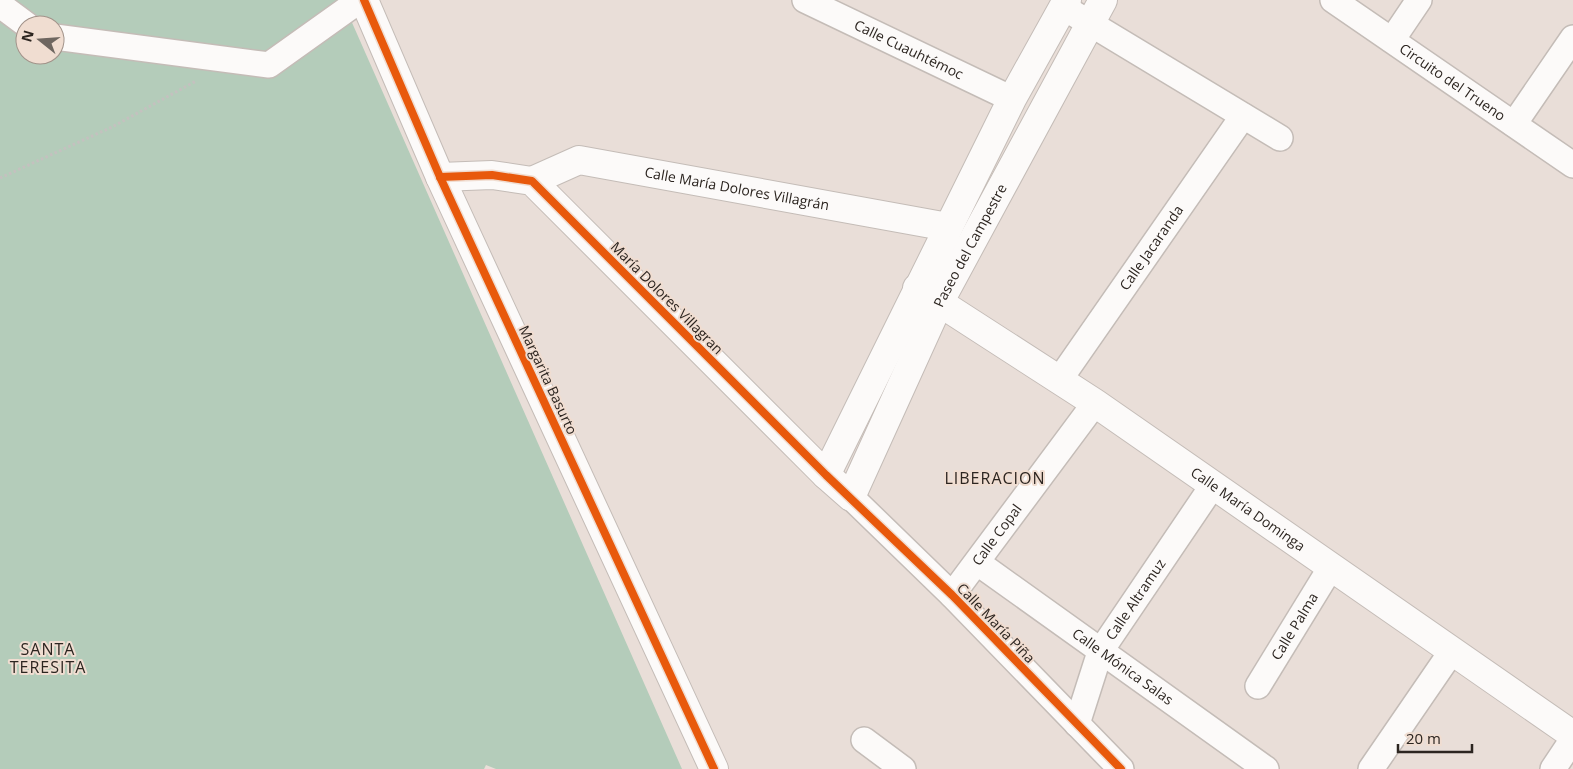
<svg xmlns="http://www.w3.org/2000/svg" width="1573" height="769" font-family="'Open Sans',sans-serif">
	<rect width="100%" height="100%" fill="#e9ded8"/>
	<!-- green -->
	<path fill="#b4ccba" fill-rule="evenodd" d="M0,0H342L682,769H496L486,765L484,769H0ZM25,25H55V55H25Z"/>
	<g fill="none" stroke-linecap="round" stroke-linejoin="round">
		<defs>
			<g id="minor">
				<path id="s1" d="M805,0L1012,99"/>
				<path id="s2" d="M1333,0L1573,165"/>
				<path d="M0,5L27,25"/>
				<path d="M1063,7L1280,138"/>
				<path d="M55,37L269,65L360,0"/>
				<path d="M1392,40L1419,0"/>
				<path d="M1514,124L1573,38"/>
				<path id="s3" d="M1060,379L1243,116"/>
				<path d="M851,497L952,595L1121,769"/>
				<path id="s4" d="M978,563L1266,769"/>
				<path id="s5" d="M952,595L1095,403"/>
				<path id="s6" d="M1258,686L1331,567"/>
				<path id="s7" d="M1077,724L1100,652L1213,485"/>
				<path d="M864,740L903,769"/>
				<path d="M1371,769L1452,651"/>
				<path d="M1553,769L1573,739"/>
			</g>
			<g id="tertiary">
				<path d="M364,0L440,177L714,769"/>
				<path id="s8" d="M440,177L492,175L532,181L826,475L851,497L940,301L1103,0"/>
				<path id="s9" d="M532,181L579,160L948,227"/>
				<path id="s10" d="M917,288L1095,403L1573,735"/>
				<path d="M826,475L1012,99L1067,0"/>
			</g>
		</defs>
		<!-- minor casing -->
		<use href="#minor" stroke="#c4bcb7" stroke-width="28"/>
		<!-- tertiary casing -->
		<use href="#tertiary" stroke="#c4bcb7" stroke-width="30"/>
		<!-- path -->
		<path stroke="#c4c1bf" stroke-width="3" stroke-dasharray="2.5 2.5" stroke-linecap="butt" d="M0,178L112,127L196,81"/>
		<!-- minor -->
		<use href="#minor" stroke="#fcfaf9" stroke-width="25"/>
		<!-- tertiary -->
		<use href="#tertiary" stroke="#fcfaf9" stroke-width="28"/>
		<defs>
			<g id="cycleway">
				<path d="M364,0L440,177L714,769"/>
				<path d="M440,177L492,175L532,181L826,475L952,595L1121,769"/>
			</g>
		</defs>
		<!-- cycleway casing -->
		<use href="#cycleway" stroke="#f0ddd1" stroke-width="11"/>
		<!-- cycleway -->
		<use href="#cycleway" stroke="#e8590c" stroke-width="8"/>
	</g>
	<g text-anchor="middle" stroke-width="4" stroke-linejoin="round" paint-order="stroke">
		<!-- street labels -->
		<g font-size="14" fill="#2c2520" stroke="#f0ddd1">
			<text dy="5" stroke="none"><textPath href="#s1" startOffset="115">Calle Cuauhtémoc</textPath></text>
			<text dy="5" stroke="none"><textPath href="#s2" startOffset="145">Circuito del Trueno</textPath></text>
			<text dy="5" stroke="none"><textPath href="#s9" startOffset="212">Calle María Dolores Villagrán</textPath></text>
			<text dy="5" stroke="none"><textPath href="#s8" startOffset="820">Paseo del Campestre</textPath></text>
			<text dy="5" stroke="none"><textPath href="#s3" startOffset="160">Calle Jacaranda</textPath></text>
			<text transform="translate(667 298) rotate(45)" y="5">María Dolores Villagran</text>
			<text transform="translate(548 380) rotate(65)" y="5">Margarita Basurto</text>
			<text dy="5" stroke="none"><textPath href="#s10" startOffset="398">Calle María Dominga</textPath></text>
			<text dy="5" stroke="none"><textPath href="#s5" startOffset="75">Calle Copal</textPath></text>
			<text dy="5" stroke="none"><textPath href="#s7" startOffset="139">Calle Altramuz</textPath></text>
			<text transform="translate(996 623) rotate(46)" y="5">Calle María Piña</text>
			<text dy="5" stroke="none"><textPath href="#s6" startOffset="70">Calle Palma</textPath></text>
			<text dy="5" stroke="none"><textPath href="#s4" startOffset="178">Calle Mónica Salas</textPath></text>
		</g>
		<!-- quarter labels -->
		<g font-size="16" letter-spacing="1" fill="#2c2520" stroke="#f0ddd1">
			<text x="995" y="484">LIBERACION</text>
			<text x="48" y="655">SANTA<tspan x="48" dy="18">TERESITA</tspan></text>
		</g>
	</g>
	<!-- north arrow -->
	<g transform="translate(40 40) rotate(287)"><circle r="24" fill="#f0ddd1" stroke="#a2938a"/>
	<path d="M0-4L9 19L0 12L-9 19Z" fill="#6e6660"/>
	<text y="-8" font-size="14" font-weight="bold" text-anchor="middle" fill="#2c2520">N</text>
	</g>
	<!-- scale -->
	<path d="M1398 744v8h74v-8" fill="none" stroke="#2c2520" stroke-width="2.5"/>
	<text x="1406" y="744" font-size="15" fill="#2c2520" stroke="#f0ddd1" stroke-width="4" paint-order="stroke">20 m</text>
</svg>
